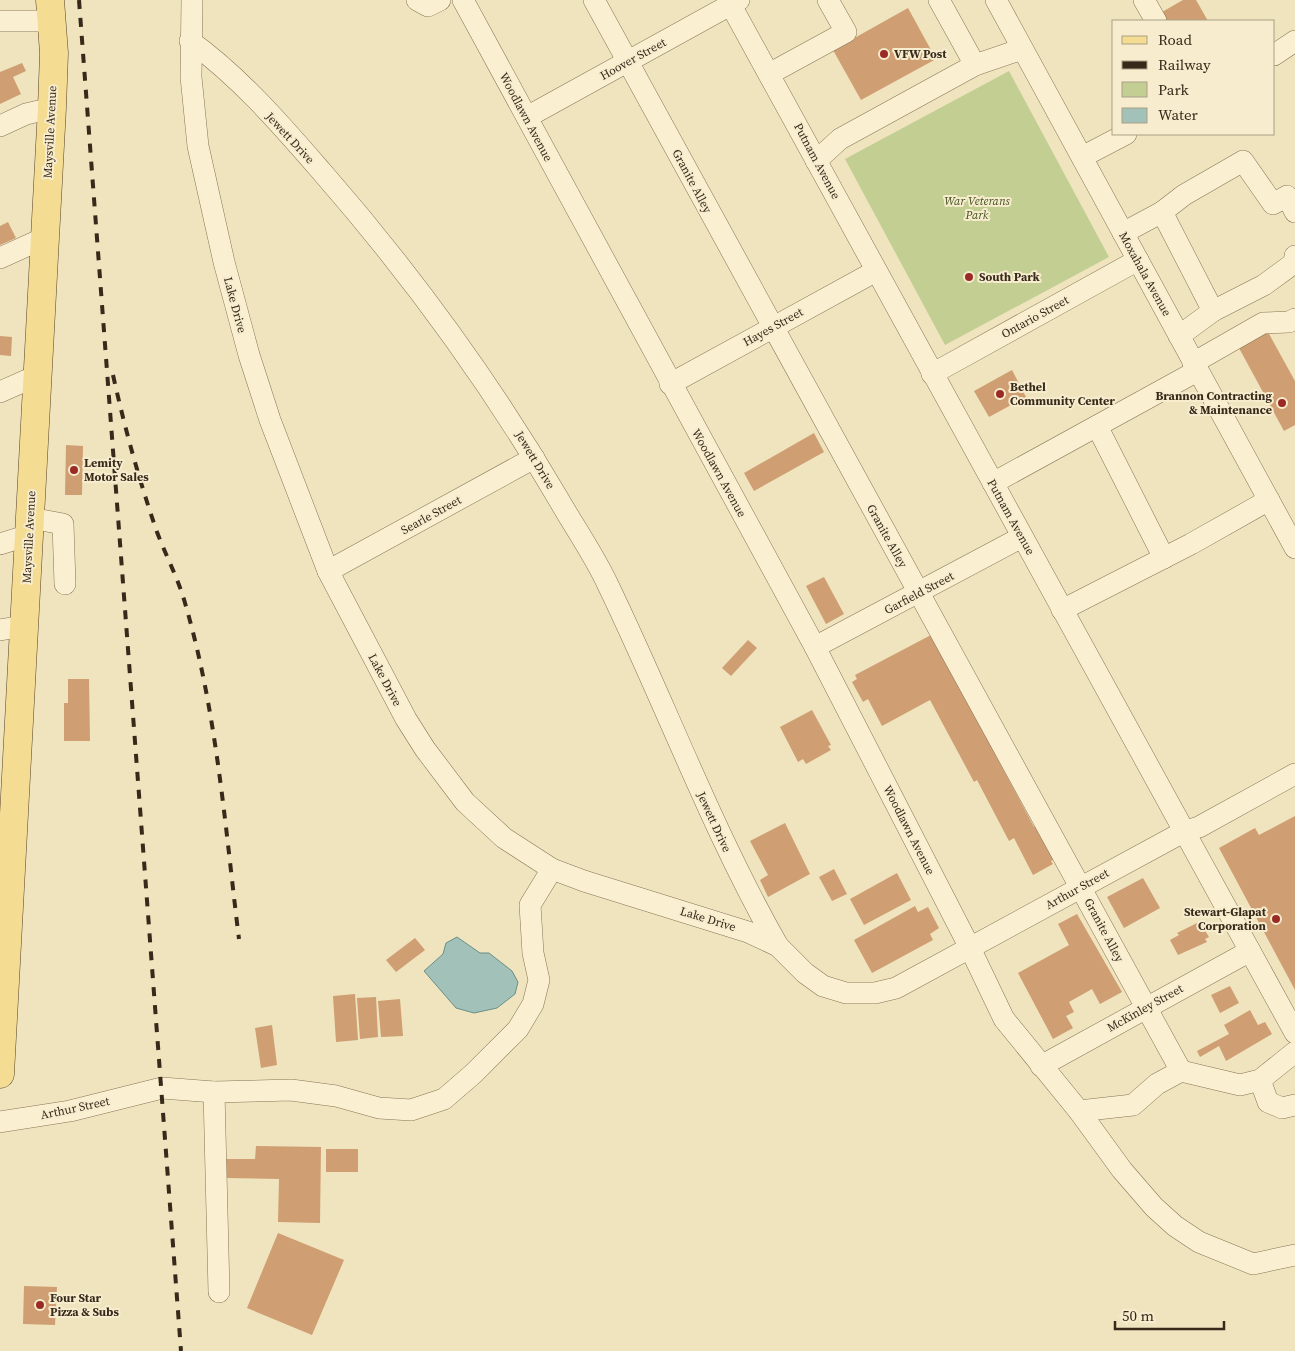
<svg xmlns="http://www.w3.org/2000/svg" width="1295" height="1351" font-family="'Source Serif 4',serif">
	<rect width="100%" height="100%" fill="#efe4be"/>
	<!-- green -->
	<path fill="#c3ce92" d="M1009,71L1109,257L945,345L845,159Z"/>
	<!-- water -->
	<path fill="#a2c1b9" stroke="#698f87" d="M457,937L480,953H489L512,971L518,982L515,994L497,1008L474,1013L456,1008L424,971L443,954L446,943Z"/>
	<!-- building -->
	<g fill="#cf9e72">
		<path d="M1183,0H1196L1208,21H1167L1162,12Z"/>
		<path d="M908,8L936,59L861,100L833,50Z"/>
		<path d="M22,63L26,71L13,77L21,94L0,104V72Z"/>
		<path d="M8,222L16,238L0,245V226Z"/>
		<path d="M1268,332L1295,381V425L1284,431L1239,348Z"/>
		<path d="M0,336L12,337L11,356L0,355Z"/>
		<path d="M1012,370L1026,397L989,417L974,391Z"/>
		<path d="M814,433L824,452L754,491L744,473Z"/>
		<path d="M66,445L83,446L82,495H65Z"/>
		<path d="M824,577L844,614L826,624L806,586Z"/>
		<path d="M931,635L1001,751L995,754L1034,827L1039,824L1057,858L1051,861L1053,864L1033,875L1014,838L1009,841L977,780L974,782L930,700L882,726L868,699L863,702L852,682L857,679L855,675Z"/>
		<path d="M748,640L757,648L731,676L722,668Z"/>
		<path d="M68,679H89L90,741H64V703H68Z"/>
		<path d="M812,710L831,745L828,746L831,750L806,764L803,759L798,762L780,727Z"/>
		<path d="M1295,816V990L1219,848L1255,828L1259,835Z"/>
		<path d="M785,823L810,874L768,897L760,880L768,875L750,841Z"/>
		<path d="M834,869L847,894L832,901L819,877Z"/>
		<path d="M897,873L911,900L864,925L850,899Z"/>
		<path d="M1143,878L1160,908L1124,928L1107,897Z"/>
		<path d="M915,906L918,912L928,907L939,928L930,934L933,940L872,973L854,940Z"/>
		<path d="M1077,914L1122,992L1100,1004L1092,989L1069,1002L1074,1012L1066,1016L1073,1028L1053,1039L1018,973L1069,945L1058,924Z"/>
		<path d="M1197,923L1198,926L1201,924L1209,937L1205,939L1207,942L1178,955L1170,940L1179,935L1177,933Z"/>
		<path d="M415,938L425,950L396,972L386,960Z"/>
		<path d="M1230,986L1239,1003L1220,1013L1211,995Z"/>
		<path d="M355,994L358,1040L336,1042L333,996Z"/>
		<path d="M376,997L378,1037L360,1039L357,998Z"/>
		<path d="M400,999L403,1036L381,1037L378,1001Z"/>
		<path d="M1250,1010L1258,1025L1265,1022L1272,1034L1226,1061L1219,1046L1200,1057L1197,1051L1229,1034L1224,1025Z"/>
		<path d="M272,1025L277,1065L261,1068L255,1028Z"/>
		<path d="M256,1146L321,1147L320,1223L278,1222L279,1179L226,1178V1159H255Z"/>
		<rect x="326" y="1149" width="32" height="23"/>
		<path d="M278,1233L344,1260L312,1335L247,1308Z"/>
		<path d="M24,1286L57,1287L55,1325L23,1324Z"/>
	</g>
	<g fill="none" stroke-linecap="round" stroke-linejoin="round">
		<defs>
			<g id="minor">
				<path d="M192,0L191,77L198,146L224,262L249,355L270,420L328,571L406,719L425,749L465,802L504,838L552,869L584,881L748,932L778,946L805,973L823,986L846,993H875L896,988L1185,831L1199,827L1295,774"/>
				<path d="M417,0L428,6L440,0"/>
				<path d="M463,0L815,647L970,948L1004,1019L1079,1111L1122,1170L1154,1207L1175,1226L1199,1242L1253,1264L1295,1255"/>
				<path d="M594,0L1181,1071"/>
				<path d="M728,0L1295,1033"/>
				<path d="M939,0L975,65"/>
				<path d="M996,0L1295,548"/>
				<path d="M1144,0L1156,21"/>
				<path d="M0,21H52"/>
				<path d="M190,41C240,77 282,126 322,172C411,274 490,382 559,500C575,528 594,555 608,585C666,705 712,830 778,946"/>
				<path d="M1274,55L1295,41"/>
				<path d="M769,74L846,32L828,0"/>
				<path d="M527,117L739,0"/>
				<path d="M0,126L26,114L52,108"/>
				<path d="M1082,157L1126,134"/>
				<path d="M816,161L840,139L975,65L1022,49"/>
				<path d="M1162,212L1184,195L1243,161L1273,204L1287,196L1295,212"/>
				<path d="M1123,233L1162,212L1213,311L1179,336"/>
				<path d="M0,258L44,238"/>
				<path d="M1213,311L1264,285L1294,263L1295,256"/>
				<path d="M1193,363L1263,323L1289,322L1295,319"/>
				<path d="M932,374L1138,260"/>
				<path d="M670,384L876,271"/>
				<path d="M0,392L36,376"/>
				<path d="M1097,426L1164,558"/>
				<path d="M993,483L1197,371"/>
				<path d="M30,518L63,524L65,584"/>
				<path d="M0,544L29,535"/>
				<path d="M328,571L534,458"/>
				<path d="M1062,610L1191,544L1269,500"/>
				<path d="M0,630L24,626"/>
				<path d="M815,647L1022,537"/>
				<path d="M1041,1066L1250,951"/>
				<path d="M1260,1080L1268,1102L1282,1108L1295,1105"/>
				<path d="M214,1092L219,1292"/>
				<path d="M1079,1111L1133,1105L1157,1084L1181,1071L1240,1085L1260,1080L1295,1052"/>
				<path d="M0,1122L70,1111L162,1088L214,1092L291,1090L336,1096L379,1108L411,1110L444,1099L473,1074L518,1029L533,1004L539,980L533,953L530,905L552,869"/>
			</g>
			<path id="major" d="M0,1074L52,108L54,53L50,0"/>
		</defs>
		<!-- minor casing -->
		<use href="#minor" stroke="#887456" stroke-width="22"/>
		<!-- major casing -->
		<use href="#major" stroke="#55412b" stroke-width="29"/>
		<!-- minor -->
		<use href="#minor" stroke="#faf0d1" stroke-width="21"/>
		<!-- major -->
		<use href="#major" stroke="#f5dc93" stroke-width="28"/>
		<!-- rail -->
		<g stroke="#372a1b" stroke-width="4" stroke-dasharray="9 9" stroke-linecap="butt">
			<path d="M79,0L181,1351"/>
			<path d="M113,375C125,429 139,480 157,532C166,556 178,578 185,603C217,712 225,827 239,939"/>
		</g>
	</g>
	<!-- markers -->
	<g fill="#9a2a24" stroke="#f7edce" stroke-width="2">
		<circle cx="884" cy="54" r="5"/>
		<circle cx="969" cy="277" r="5"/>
		<circle cx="1000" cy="394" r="5"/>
		<circle cx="1282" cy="403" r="5"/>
		<circle cx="74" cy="470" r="5"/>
		<circle cx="1276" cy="919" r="5"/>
		<circle cx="40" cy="1305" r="5"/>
	</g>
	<g text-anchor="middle" stroke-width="4" stroke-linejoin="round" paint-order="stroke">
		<!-- poi labels -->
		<g font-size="12" font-weight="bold" fill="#372a1b" stroke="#f7edce" text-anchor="start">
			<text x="894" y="58">VFW Post</text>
			<text x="979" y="281">South Park</text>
			<text x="1010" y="391">Bethel<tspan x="1010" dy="14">Community Center</tspan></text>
			<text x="1272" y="400" text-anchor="end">Brannon Contracting<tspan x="1272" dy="14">&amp; Maintenance</tspan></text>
			<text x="84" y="467">Lemity<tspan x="84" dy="14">Motor Sales</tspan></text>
			<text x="1266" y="916" text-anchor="end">Stewart-Glapat<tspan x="1266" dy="14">Corporation</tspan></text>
			<text x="50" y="1302">Four Star<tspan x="50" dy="14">Pizza &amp; Subs</tspan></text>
		</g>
		<!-- street labels -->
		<g font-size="12" fill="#372a1b" stroke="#f7edce">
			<text transform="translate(633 59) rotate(-29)" y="4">Hoover Street</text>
			<text transform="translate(526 117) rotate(62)" y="4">Woodlawn Avenue</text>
			<text transform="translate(50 132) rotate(-87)" y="4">Maysville Avenue</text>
			<text transform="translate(290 138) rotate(47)" y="4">Jewett Drive</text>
			<text transform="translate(817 161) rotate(62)" y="4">Putnam Avenue</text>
			<text transform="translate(692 181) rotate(62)" y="4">Granite Alley</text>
			<text transform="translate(1145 274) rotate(61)" y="4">Moxahala Avenue</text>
			<text transform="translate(235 305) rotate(75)" y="4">Lake Drive</text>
			<text transform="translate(1035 317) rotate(-29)" y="4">Ontario Street</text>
			<text transform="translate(773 327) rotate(-29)" y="4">Hayes Street</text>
			<text transform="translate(535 460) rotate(59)" y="4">Jewett Drive</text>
			<text transform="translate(719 473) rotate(61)" y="4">Woodlawn Avenue</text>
			<text transform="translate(431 515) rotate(-29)" y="4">Searle Street</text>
			<text transform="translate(1011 517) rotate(61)" y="4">Putnam Avenue</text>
			<text transform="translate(887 536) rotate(61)" y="4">Granite Alley</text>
			<text transform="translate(29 537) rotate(-87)" y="4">Maysville Avenue</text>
			<text transform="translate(919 593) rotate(-28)" y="4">Garfield Street</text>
			<text transform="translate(385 680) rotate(62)" y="4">Lake Drive</text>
			<text transform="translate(714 822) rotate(65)" y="4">Jewett Drive</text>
			<text transform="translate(909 830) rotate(63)" y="4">Woodlawn Avenue</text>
			<text transform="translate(1077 889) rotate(-29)" y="4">Arthur Street</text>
			<text transform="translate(708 919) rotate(17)" y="4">Lake Drive</text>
			<text transform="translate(1104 930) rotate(62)" y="4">Granite Alley</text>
			<text transform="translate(1145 1008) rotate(-29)" y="4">McKinley Street</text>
			<text transform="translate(75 1108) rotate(-12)" y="4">Arthur Street</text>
		</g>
		<!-- park labels -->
		<g font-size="12" font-style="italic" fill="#445421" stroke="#f7edce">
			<text x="977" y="205">War Veterans<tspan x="977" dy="14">Park</tspan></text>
		</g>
	</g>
	<!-- legend -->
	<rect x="1112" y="20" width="162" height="115" fill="#f7edce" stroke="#aa9f86"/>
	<rect x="1122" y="36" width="25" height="8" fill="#f5dc93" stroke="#aa9f86"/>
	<text x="1158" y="45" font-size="15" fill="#372a1b">Road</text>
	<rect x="1122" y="61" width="25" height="8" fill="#372a1b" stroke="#aa9f86"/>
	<text x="1158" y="70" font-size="15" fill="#372a1b">Railway</text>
	<rect x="1122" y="82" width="25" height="15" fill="#c3ce92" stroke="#aa9f86"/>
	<text x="1158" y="95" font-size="15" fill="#372a1b">Park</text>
	<rect x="1122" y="108" width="25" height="15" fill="#a2c1b9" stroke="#aa9f86"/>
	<text x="1158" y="120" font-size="15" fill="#372a1b">Water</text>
	<!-- scale -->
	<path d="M1115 1321v8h109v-8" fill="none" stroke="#372a1b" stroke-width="2.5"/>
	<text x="1122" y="1321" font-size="15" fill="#372a1b" stroke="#f7edce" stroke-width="4" paint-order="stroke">50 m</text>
</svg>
